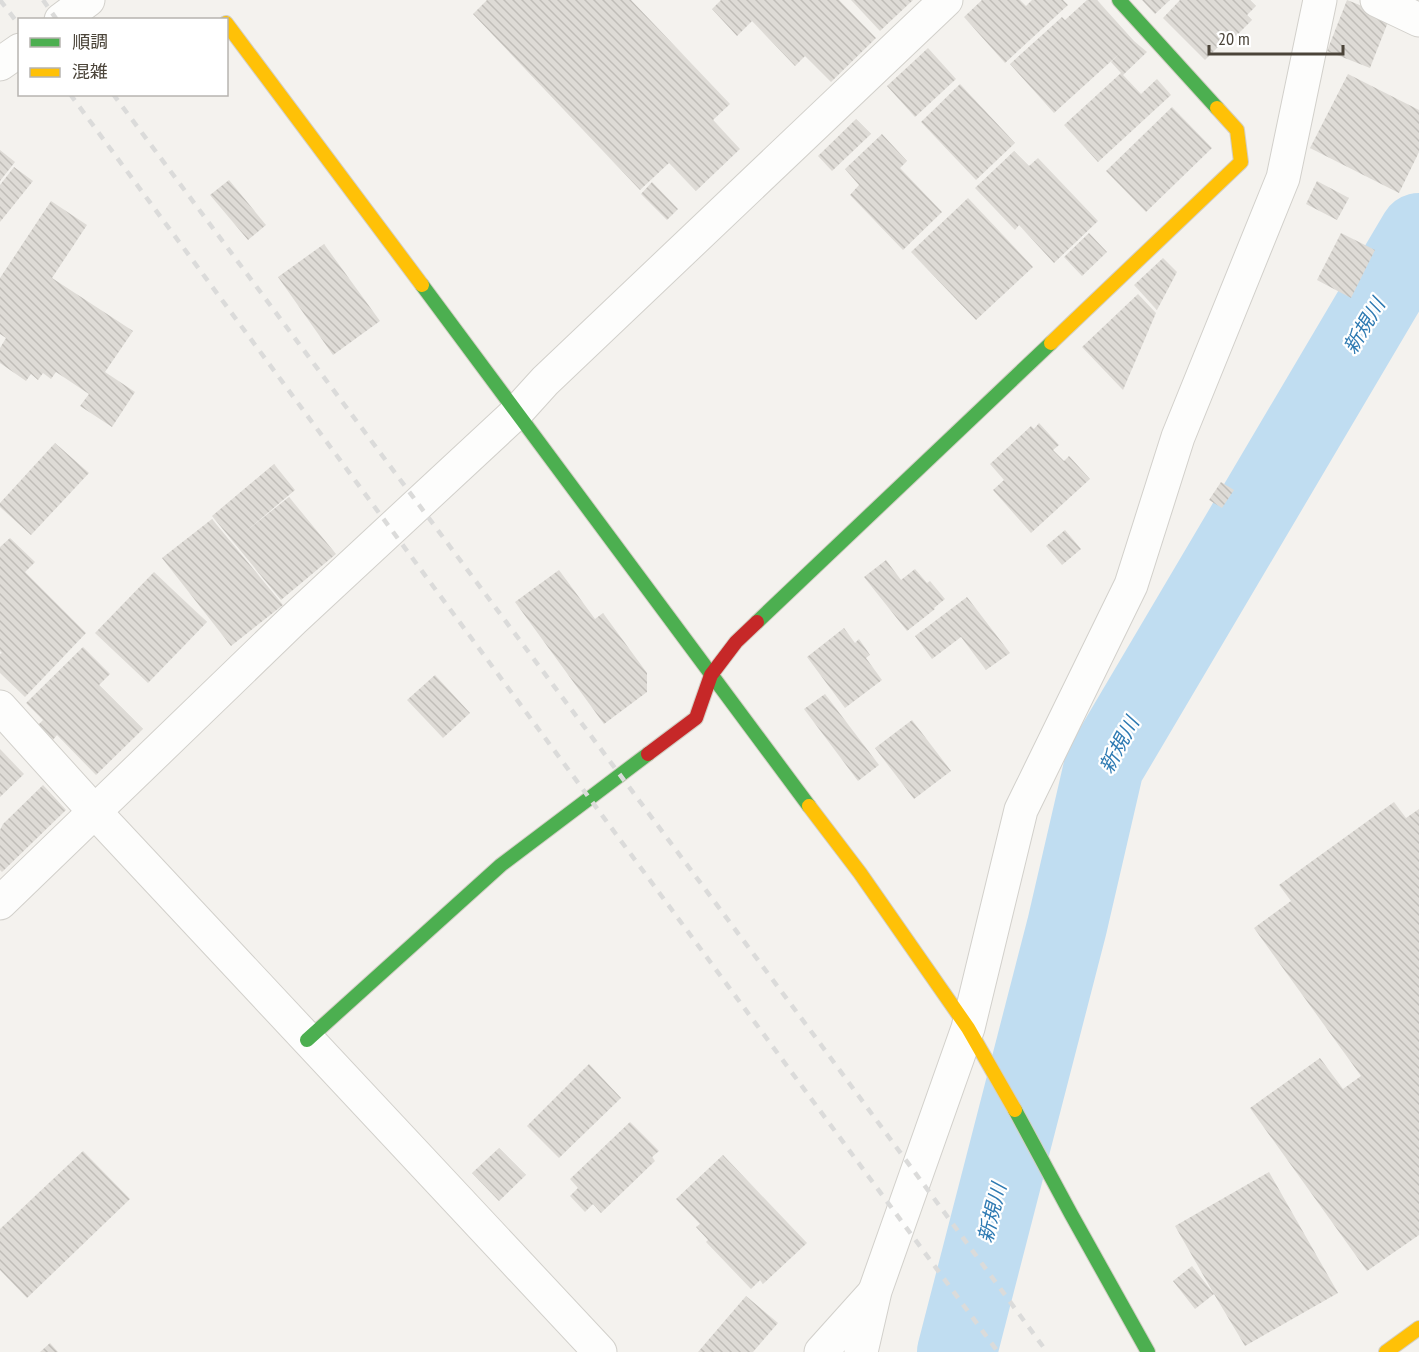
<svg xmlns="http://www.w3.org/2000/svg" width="1419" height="1352" font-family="'PT Sans Narrow','Noto Sans JP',sans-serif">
	<defs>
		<pattern id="building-back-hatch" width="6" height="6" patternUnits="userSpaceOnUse" patternTransform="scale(1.5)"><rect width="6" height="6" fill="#dedbd6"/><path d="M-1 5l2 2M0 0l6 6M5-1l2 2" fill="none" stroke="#c0bdb8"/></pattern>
	</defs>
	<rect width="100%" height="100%" fill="#f4f2ee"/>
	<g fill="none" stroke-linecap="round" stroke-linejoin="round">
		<!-- river -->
		<path stroke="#c0ddf1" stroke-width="80" d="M957,1352L1067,926L1104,766L1419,233"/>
	</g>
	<!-- building -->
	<g fill="url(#building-back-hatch)">
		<path d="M487,0H631L730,104L713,120L740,149L696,191L669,163L640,190L473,14Z"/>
		<path d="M721,0H839L876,38L831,82L805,56L795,66L752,21L737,36L712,9Z"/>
		<path d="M851,0H913L880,31Z"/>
		<path d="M982,0H1020L1026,6L1032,0H1063L1068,5L1005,63L964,17Z"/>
		<path d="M1087,0H1097L1134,41L1147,52L1123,75L1141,94L1157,79L1171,95L1098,162L1064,125L1121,73L1111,62L1119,54L1054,113L1010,64L1062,17L1065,20Z"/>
		<path d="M1142,0H1170L1155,14Z"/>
		<path d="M1180,0H1250L1256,6L1247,15L1252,20L1233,39L1230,35L1205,60L1163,18Z"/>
		<path d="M1347,0L1390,17L1370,68L1327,51Z"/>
		<path d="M928,48L956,79L915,117L887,86Z"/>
		<path d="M1348,74L1419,110V152L1399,193L1310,148Z"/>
		<path d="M960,84L1015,143L976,180L921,122Z"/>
		<path d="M1172,107L1212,148L1146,212L1106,171Z"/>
		<path d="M856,119L871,134L832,171L818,156Z"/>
		<path d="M882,134L907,161L900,168L942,212L903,250L850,195L859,185L845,169Z"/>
		<path d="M0,150L15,162L0,181Z"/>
		<path d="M1014,151L1029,166L1038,158L1098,221L1054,263L1019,225L1015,230L975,188Z"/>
		<path d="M14,167L33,181L0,222V185Z"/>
		<path d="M229,180L266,225L248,240L210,195Z"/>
		<path d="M1317,181L1349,198L1337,220L1306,204Z"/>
		<path d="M652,182L678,209L667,220L641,194Z"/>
		<path d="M968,198L1033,267L976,320L911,252Z"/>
		<path d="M51,201L87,225L52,278L133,331L105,372L135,392L112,427L80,406L89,394L56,372L51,379L43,373L38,380L31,374L26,381L0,363V348L6,338L0,334V278Z"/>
		<path d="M1089,233L1107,252L1082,276L1064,257Z"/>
		<path d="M1341,233L1375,250L1351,298L1317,280Z"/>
		<path d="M324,244L380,321L333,355L278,277Z"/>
		<path d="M1163,258L1177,272L1157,310L1134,285Z"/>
		<path d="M1138,294L1156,313L1123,390L1082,347Z"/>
		<path d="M1039,423L1059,445L1053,450L1064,461L1069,456L1090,479L1031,533L993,490L1004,480L990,464L1031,426L1034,429Z"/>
		<path d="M55,443L89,473L31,535L0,507V503Z"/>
		<path d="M274,464L295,490L245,532L289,497L336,554L281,600L212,516Z"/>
		<path d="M1221,482L1234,490L1222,508L1209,500Z"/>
		<path d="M212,519L283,605L231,646L162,558Z"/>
		<path d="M1065,530L1081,549L1062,565L1046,546Z"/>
		<path d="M10,538L35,562L25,572L86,633L25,697L0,673V654L2,653L0,651V547Z"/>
		<path d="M886,560L901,580L915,569L927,583L930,581L945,599L934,608L935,609L907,631L864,577Z"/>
		<path d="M559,570L595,619L603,613L647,673V692L604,724L515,602Z"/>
		<path d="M154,572L207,622L148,683L95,633Z"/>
		<path d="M967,597L1010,653L986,670L961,637L932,659L915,636Z"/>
		<path d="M844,628L855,643L859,639L870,655L866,658L882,680L845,708L807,657Z"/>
		<path d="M83,647L110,674L99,685L143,729L96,775L57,735L52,741L37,726L43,720L26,703Z"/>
		<path d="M435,675L470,713L443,738L407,700Z"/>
		<path d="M825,694L879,765L858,781L804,709Z"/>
		<path d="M912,720L951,771L914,799L875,748Z"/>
		<path d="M0,749L24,774L0,797Z"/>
		<path d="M43,785L66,810L2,872L0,870V830L3,824Z"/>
		<path d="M1394,802L1406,818L1419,809V1235L1367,1271L1250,1108L1320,1058L1343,1089L1361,1076L1254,928L1291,901L1279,885Z"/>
		<path d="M589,1064L621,1098L559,1158L527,1126Z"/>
		<path d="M630,1122L659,1151L652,1157L655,1161L601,1213L593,1204L585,1212L570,1196L578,1188L570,1179Z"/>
		<path d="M499,1148L526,1175L499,1201L472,1173Z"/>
		<path d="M83,1151L130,1199L27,1298L0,1270V1229Z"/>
		<path d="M723,1155L807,1243L763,1284L760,1280L751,1289L706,1242L708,1240L696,1227L700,1224L676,1199Z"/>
		<path d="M1269,1172L1338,1293L1245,1346L1214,1294L1195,1309L1173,1281L1192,1266L1214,1294L1175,1226Z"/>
		<path d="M746,1296L778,1323L753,1352H698Z"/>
		<path d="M50,1343L58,1352H40Z"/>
	</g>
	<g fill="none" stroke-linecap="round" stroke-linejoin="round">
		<defs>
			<g id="street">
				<path d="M1377,0L1419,20"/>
				<path d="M61,20L88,0"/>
				<path d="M0,64L20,50"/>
				<path d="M0,707L95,812L600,1352"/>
				<path d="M0,903L293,620L517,412L545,381L946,0"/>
				<path d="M821,1352L874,1293"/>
				<path d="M861,1352L875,1291L968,1028L1021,810L1131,585L1178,437L1283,178L1320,0"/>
			</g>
			<g id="fast">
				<path d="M1119,0L1217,108"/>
				<path d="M422,285L809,806"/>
				<path d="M757,622L1051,343"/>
				<path d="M307,1040L501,865L648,754"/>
				<path d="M1015,1110L1071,1214L1148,1352"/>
			</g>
			<g id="slow">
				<path d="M226,23L422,285"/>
				<path d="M1051,343L1241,162L1237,130L1217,108"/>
				<path d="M809,806L860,873L968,1028L1015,1110"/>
				<path d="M1386,1352L1419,1328"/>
			</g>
			<path id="jam" d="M648,754L696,718L711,675L736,642L757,622"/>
		</defs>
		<!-- street casing -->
		<use href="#street" stroke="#d2d0cb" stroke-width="35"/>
		<!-- fast casing -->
		<use href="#fast" stroke="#d3cfc5" stroke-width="16"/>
		<!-- slow casing -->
		<use href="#slow" stroke="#d3cfc5" stroke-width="16"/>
		<!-- jam casing -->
		<use href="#jam" stroke="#d3cfc5" stroke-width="16"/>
		<!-- street -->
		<use href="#street" stroke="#fdfdfc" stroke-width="33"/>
		<!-- fast -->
		<use href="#fast" stroke="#4caf50" stroke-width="14"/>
		<!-- slow -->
		<use href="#slow" stroke="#ffc107" stroke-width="14"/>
		<!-- jam -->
		<use href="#jam" stroke="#c62828" stroke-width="14"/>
		<!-- rail -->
		<g stroke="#dbdbda" stroke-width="4.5" stroke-dasharray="8 8" stroke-linecap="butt">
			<path d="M0,0L20,26"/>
			<path d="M43,0L57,20"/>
			<path d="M70,94L998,1352"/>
			<path d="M113,94L816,1038L1047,1352"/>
		</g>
	</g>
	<g text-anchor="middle" stroke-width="4.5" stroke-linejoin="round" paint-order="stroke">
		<!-- water labels -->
		<g font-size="20" font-style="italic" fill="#2e7ab2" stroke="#fff">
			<text transform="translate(1364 326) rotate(-59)" y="7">新規川</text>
			<text transform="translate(1119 745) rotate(-62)" y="7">新規川</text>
			<text transform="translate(992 1213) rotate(-76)" y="7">新規川</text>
		</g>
	</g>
	<!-- legend -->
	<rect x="18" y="18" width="210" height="78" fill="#ffffff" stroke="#b7b4b0" stroke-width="1.5"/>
	<rect x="30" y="38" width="30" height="9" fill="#4caf50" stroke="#b7b4b0" stroke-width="1.5"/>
	<text x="72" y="48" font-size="18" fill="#4b4439">順調</text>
	<rect x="30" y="68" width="30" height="9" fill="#ffc107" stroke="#b7b4b0" stroke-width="1.5"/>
	<text x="72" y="78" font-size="18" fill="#4b4439">混雑</text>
	<!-- scale -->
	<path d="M1209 45v9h134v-9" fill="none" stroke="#4b4439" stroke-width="3"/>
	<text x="1218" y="45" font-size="18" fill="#4b4439" stroke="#ffffff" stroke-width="4.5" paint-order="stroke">20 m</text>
</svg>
